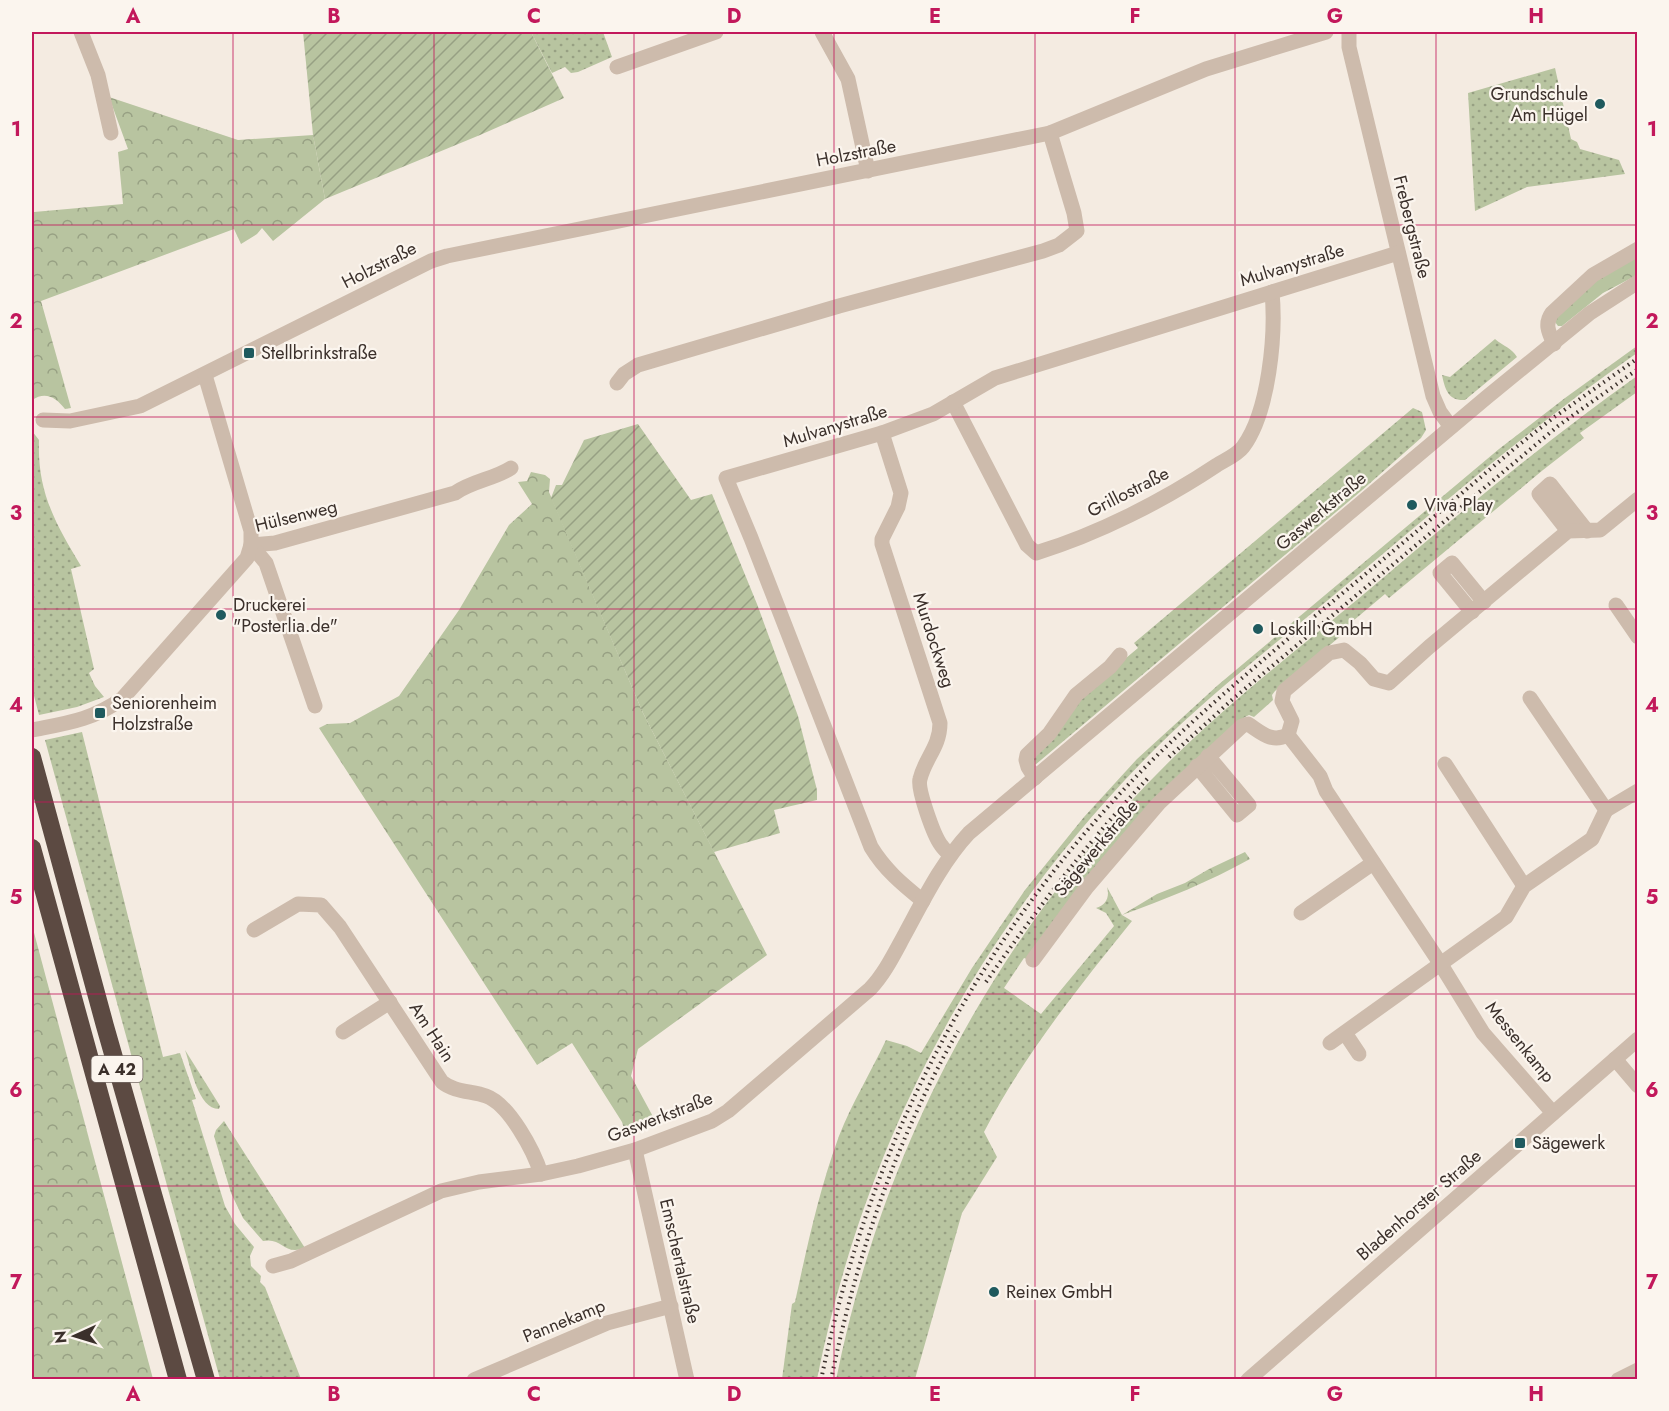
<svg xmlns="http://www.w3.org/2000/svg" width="1669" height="1411" font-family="Jost,sans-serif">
	<defs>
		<pattern id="grass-dots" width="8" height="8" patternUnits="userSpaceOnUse" patternTransform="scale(1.5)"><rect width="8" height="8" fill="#b8c4a0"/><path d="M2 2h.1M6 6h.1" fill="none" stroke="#97a083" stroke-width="1.8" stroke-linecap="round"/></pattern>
		<pattern id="forest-crowns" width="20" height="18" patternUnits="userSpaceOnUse" patternTransform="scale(1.5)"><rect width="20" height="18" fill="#b8c4a0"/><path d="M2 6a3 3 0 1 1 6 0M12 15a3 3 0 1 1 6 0" fill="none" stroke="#97a083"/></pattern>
		<pattern id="garden-furrows" width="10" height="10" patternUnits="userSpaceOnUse" patternTransform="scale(1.5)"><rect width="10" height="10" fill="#b8c4a0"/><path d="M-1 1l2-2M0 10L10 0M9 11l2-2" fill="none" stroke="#97a083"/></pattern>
	</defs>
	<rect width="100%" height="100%" fill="#f4ebe1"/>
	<!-- grass -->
	<g fill="url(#grass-dots)">
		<path d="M531,32H603L612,57L578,72L571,73L565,67L552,73Z"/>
		<path d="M1555,68L1571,139L1577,142L1580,149L1619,160L1625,174L1527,187L1475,211L1468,93Z"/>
		<path d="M1495,339C1503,346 1512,348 1517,357L1465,400C1448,401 1445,389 1442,375L1450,377Z"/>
		<path d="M1637,346V353C1535,424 1441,505 1346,585C1282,639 1214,690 1155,749C980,924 866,1137 817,1379H782L792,1304L795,1302C807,1247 819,1190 839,1136C852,1103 871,1072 886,1040L907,1046L921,1053L972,968L1025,890L1084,817L1137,759L1218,685L1499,449L1565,398Z"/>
		<path d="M1637,376V392L1580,433L1584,438L1543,470L1389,598L1385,594L1347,626L1349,629L1275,691L1272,695L1273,700L1254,717L1249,715L1245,717L1203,754L1027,959L1024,958L1004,988L1041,1014L1114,926L1106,913L1096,908C1106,905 1110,897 1107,887L1122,915L1132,921C1078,988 1024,1055 984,1132L997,1157L962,1213L915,1379L836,1380C884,1140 1001,925 1176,755C1233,699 1297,650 1358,599C1449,522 1540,445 1637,376Z"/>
		<path d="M1413,408L1422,412L1426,430L1421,438L1361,491L1035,765L1032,754L1077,699L1138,648L1134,643Z"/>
		<path d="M32,431L39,440C37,491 55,523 81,566L71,569L94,669L89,673L95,686L104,697L77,707L39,715L32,688Z"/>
		<path d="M82,732L163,1057L180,1053L196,1099L192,1100L225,1206L235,1224L254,1247L250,1256L251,1266L261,1276L260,1282L265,1287L301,1379H220L45,740Z"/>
		<path d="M185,1050L220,1106L219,1109C198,1109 191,1067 185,1050Z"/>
		<path d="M224,1121L303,1245L305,1248C283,1256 283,1237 263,1241L243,1218L231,1193L214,1136L216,1130Z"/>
	</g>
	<!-- forest -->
	<g fill="url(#forest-crowns)">
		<path d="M109,97L238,140L313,135L325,199L273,241L262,228L257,234L241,244L234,229L41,301L71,408L65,409C56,397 45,391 32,400V195L34,212L123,204L118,152L128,149Z"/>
		<path d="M1637,255V275L1603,293L1562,326H1558L1555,322V318L1598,278Z"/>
		<path d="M531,472L545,475L550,479L549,492L643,713L767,955L638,1049L631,1076L657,1124L626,1135L622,1122L572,1043L537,1065L319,728L327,724L350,723L399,696L459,610L509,525L532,504L518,482L527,481Z"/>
		<path d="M1245,852L1250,859C1209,882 1166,899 1122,915L1157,894L1185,883L1209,869Z"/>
		<path d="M32,925L153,1379H32Z"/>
	</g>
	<!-- garden -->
	<g fill="url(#garden-furrows)">
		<path d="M303,32H531L564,98L480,135L325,199L313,135Z"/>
		<path d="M638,424L691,500L712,494L757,604L798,716L817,790V800L774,810L780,833L714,852L643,713L551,498L556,485H562L584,440Z"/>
	</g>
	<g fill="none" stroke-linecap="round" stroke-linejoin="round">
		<!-- street -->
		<g stroke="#cdbbac" stroke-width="15">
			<path d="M81,32L98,75L111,133"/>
			<path d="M822,32L848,79L868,171"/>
			<path d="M1349,32V47L1433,396L1440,412L1451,427"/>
			<path d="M617,67L716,32"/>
			<path d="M1554,344C1549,333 1544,324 1552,313L1593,275L1638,249"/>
			<path d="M617,383L624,374L638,365L839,306L1043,251L1059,245L1077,231L1074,213L1050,133"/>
			<path d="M953,402L1027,545L1036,553C1098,534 1163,501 1217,465C1225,460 1237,455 1243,447C1269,412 1276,335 1272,292"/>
			<path d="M43,420L70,421L140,406L431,261L447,256L1050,133L1206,69L1326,32"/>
			<path d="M882,433L901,493L898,507L882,539V544L940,723C940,747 925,758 920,779C917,789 934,836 941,845C943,848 947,852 950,855"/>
			<path d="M1568,531L1539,494L1550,484L1587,531"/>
			<path d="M251,545L275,543L455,493C472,481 494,479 511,468"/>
			<path d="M251,545L266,563L315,706"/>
			<path d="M1616,605L1638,637"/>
			<path d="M1472,612L1440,573L1452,563L1484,602"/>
			<path d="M32,730C67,723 92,720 122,699L247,558L251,545V531L205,375"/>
			<path d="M1288,735L1320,776L1326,791L1440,963L1483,1033L1553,1113"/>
			<path d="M1445,764L1524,886"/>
			<path d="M1197,766L1237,815L1249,805L1208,756"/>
			<path d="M1035,778L1028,767L1026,760L1027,755L1049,734L1076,695L1110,667L1120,655"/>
			<path d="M1606,810L1638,791"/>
			<path d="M923,901C902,884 885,870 871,847L751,538L726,478L882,433L933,414L995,378L1398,253"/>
			<path d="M1301,913L1373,863"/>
			<path d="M254,930L298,904L321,905L340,927L442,1082C454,1092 472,1091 486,1096C509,1104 534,1151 541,1174"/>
			<path d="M1033,960L1087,887L1159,803L1242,726L1248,724C1262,733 1271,743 1288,735L1292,721L1282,701L1284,691L1329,653L1344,650L1360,663L1374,679L1389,683L1429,647L1568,531L1600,530L1638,499"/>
			<path d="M343,1032L390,1002"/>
			<path d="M1345,1033L1359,1054"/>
			<path d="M1330,1043L1506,917L1524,886L1592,839L1606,810L1530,698"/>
			<path d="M1615,1059L1638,1086"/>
			<path d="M635,1150L687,1380"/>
			<path d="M273,1266L291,1261L441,1191L479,1182L541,1174L578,1166L635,1150L712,1121L728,1111L870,989C885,973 894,954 905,934C924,899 942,862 969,833L1487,397L1590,313L1638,282"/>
			<path d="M474,1380L607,1323L671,1306"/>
			<path d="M1248,1380L1638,1039"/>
			<path d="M1618,1380L1638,1370"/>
		</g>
		<!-- highway -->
		<g stroke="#5c4a42" stroke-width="18">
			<path d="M32,757L105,1026L206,1380"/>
			<path d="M32,848L178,1380"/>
		</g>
		<!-- rail -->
		<g stroke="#3b302b" stroke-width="4" stroke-dasharray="1.5 4.5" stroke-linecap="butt">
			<path d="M1169,757L1234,698L1558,426L1638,369"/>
			<path d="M986,982C1037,909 1089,840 1150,776"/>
			<path d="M821,1380C867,1158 962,966 1115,799C1174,734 1242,678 1309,621C1378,564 1447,506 1515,448L1553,418L1638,358"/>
			<path d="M831,1380C856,1258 896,1139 958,1031"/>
		</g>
	</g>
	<!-- grid -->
	<path fill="none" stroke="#c2185b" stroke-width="1.5" stroke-opacity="0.55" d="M233,32V1380M434,32V1380M634,32V1380M834,32V1380M1035,32V1380M1235,32V1380M1436,32V1380M32,225H1638M32,417H1638M32,609H1638M32,802H1638M32,994H1638M32,1186H1638"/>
	<!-- markers -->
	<g fill="#1f5a5e" stroke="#fbf5ee" stroke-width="2">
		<circle cx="1600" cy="104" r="6"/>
		<rect x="243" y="347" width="12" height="12" rx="3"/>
		<circle cx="1412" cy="505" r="6"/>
		<circle cx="221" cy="615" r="6"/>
		<circle cx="1258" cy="629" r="6"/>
		<rect x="94" y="707" width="12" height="12" rx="3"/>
		<rect x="1514" y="1137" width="12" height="12" rx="3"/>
		<circle cx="994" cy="1292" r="6"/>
	</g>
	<g text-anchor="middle" stroke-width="4.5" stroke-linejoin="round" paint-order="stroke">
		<!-- shield labels -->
		<rect fill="#fbf5ee" stroke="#756b66" stroke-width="1.5" x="91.5" y="1056" width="51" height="26" rx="4.5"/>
		<g font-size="16" font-weight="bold" fill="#3b302b">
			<text x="117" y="1075">A 42</text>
		</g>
		<!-- poi labels -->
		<g font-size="18" fill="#3b302b" stroke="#fbf5ee" text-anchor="start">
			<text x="1588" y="100" text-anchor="end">Grundschule<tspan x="1588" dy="21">Am Hügel</tspan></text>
			<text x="261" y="359">Stellbrinkstraße</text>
			<text x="1424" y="511">Viva Play</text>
			<text x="233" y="611">Druckerei<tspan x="233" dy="21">"Posterlia.de"</tspan></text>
			<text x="1270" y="635">Loskill GmbH</text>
			<text x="112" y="709">Seniorenheim<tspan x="112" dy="21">Holzstraße</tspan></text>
			<text x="1532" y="1149">Sägewerk</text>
			<text x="1006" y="1298">Reinex GmbH</text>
		</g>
		<!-- street labels -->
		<g font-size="18" fill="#3b302b" stroke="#fbf5ee">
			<text transform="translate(856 153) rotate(-11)" y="6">Holzstraße</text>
			<text transform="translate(1412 227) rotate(76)" y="6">Frebergstraße</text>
			<text transform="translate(379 265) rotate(-27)" y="6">Holzstraße</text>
			<text transform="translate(1292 265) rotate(-17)" y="6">Mulvanystraße</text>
			<text transform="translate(835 426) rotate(-17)" y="6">Mulvanystraße</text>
			<text transform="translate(1128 492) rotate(-27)" y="6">Grillostraße</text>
			<text transform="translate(1321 511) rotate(-40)" y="6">Gaswerkstraße</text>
			<text transform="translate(296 516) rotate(-14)" y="6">Hülsenweg</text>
			<text transform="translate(934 640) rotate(72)" y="6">Murdockweg</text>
			<text transform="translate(1096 848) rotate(-50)" y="6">Sägewerkstraße</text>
			<text transform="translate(432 1032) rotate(57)" y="6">Am Hain</text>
			<text transform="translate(1520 1042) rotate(51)" y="6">Messenkamp</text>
			<text transform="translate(660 1117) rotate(-21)" y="6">Gaswerkstraße</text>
			<text transform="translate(1419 1205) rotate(-41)" y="6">Bladenhorster Straße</text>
			<text transform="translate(680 1261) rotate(77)" y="6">Emschertalstraße</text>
			<text transform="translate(564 1321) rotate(-22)" y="6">Pannekamp</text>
		</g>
	</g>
	<!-- border -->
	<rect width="1669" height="1411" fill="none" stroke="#fbf5ee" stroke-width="66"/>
	<!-- north arrow -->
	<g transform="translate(75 1336) rotate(266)" stroke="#fbf5ee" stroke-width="4.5" paint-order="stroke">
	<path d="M0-4.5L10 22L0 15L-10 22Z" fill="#3b302b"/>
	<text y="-9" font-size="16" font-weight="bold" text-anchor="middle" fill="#3b302b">N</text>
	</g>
	<rect x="33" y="33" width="1603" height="1345" fill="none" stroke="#c2185b" stroke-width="2"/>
	<g font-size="20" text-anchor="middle" font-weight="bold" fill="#c2185b">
		<text x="133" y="23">A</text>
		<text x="334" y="23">B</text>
		<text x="534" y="23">C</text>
		<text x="734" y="23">D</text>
		<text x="935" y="23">E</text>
		<text x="1135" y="23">F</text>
		<text x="1335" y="23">G</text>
		<text x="1536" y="23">H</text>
		<text x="16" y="136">1</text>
		<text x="1652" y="136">1</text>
		<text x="16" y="328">2</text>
		<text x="1652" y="328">2</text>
		<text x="16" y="520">3</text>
		<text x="1652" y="520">3</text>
		<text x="16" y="712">4</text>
		<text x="1652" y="712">4</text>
		<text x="16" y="904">5</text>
		<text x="1652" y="904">5</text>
		<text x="16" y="1097">6</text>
		<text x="1652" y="1097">6</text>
		<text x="16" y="1289">7</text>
		<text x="1652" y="1289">7</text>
		<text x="133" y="1401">A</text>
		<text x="334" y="1401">B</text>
		<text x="534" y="1401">C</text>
		<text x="734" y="1401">D</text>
		<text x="935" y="1401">E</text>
		<text x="1135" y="1401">F</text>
		<text x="1335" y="1401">G</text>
		<text x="1536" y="1401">H</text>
	</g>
</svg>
